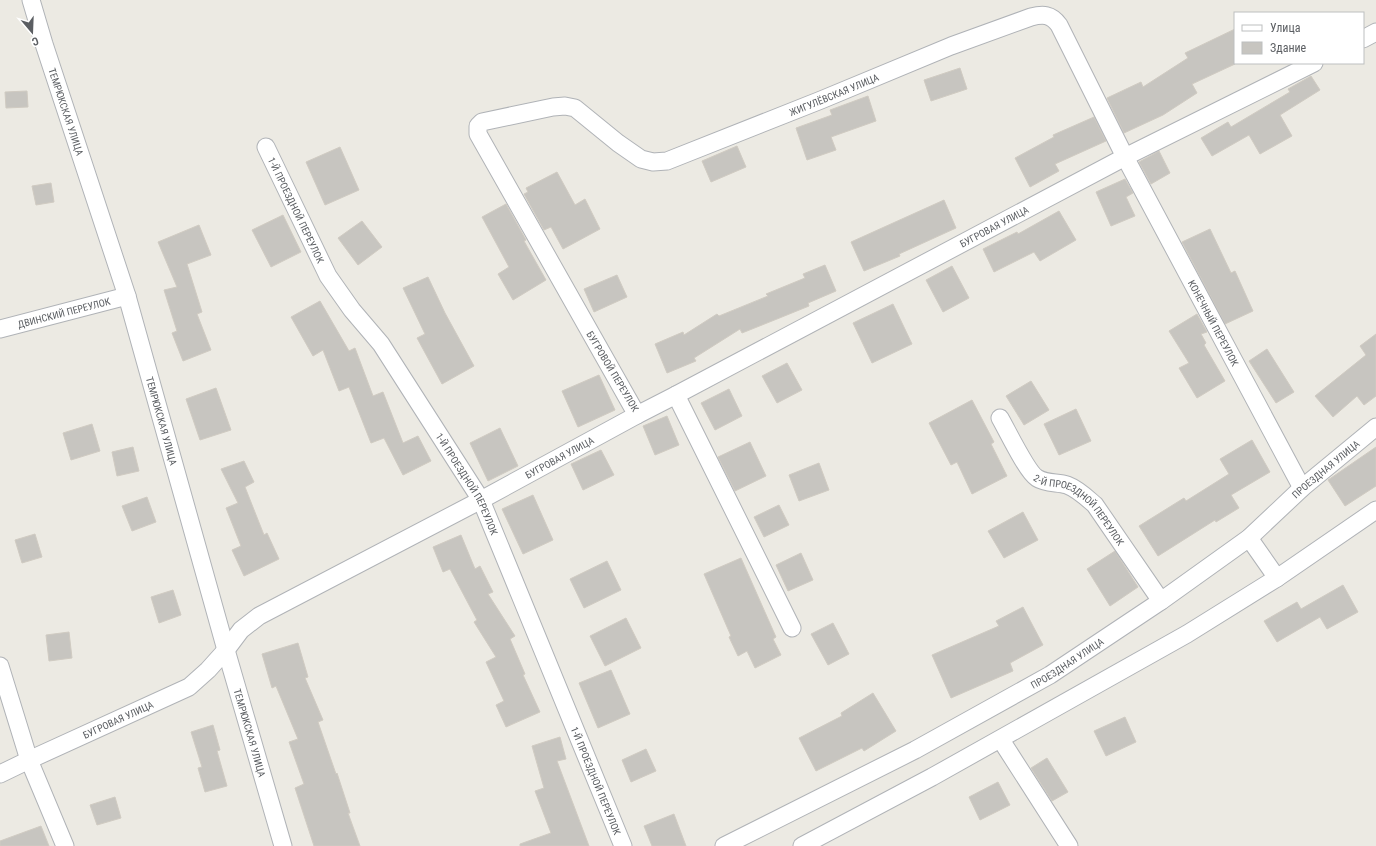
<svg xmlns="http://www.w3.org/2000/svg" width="1376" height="846" font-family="'Roboto Condensed',sans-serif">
	<rect width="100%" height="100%" fill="#eceae3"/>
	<!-- building -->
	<g fill="#c7c5c0" stroke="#d0cbc2">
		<path d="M1235,29V64L1192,84L1197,93L1163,115L1124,133L1107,98L1141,82L1143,87L1188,58L1185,53Z"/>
		<path d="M960,68L967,89L931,101L924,80Z"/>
		<path d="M1311,76L1320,90L1280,115L1292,136L1260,154L1249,135L1212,156L1201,138L1228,122L1231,127L1290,92L1288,89Z"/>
		<path d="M27,91L28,107L6,108L5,92Z"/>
		<path d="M868,96L876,121L831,137L836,150L807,160L796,128L832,115L830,110Z"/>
		<path d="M1094,117L1106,141L1055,164L1059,171L1030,187L1015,158L1054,137L1053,135Z"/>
		<path d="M737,146L746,167L711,182L702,161Z"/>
		<path d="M340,147L359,190L325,205L306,162Z"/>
		<path d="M1159,151L1170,173L1151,184L1139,162Z"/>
		<path d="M557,172L575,205L585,199L600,229L563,249L551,227L544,230L524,194L528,192L526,188Z"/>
		<path d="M1125,179L1133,193L1126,197L1135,216L1111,226L1096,192Z"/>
		<path d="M51,183L54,202L36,205L32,186Z"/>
		<path d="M944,200L956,228L899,254L900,256L864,271L851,242Z"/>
		<path d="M506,204L526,240L524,241L546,280L513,300L498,274L509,267L482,217Z"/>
		<path d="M1059,211L1076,240L1040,261L1034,252L994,272L983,249L1017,232L1018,234Z"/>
		<path d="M283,215L301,252L271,267L252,230Z"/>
		<path d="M362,221L382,247L358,265L338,238Z"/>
		<path d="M199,225L211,255L187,264L202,312L197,314L211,350L183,361L172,333L177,331L164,290L177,287L158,242Z"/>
		<path d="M1210,229L1231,273L1235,271L1253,311L1225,324L1182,242Z"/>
		<path d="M825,265L836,291L808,303L809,306L777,319L742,333L740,329L694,358L696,361L667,373L655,344L683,332L684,335L717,314L719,316L768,296L766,294L805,278L803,274Z"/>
		<path d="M952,266L969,298L943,312L926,280Z"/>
		<path d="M617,275L627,297L594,312L584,289Z"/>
		<path d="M428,277L445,313L474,366L442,384L417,338L425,334L403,288Z"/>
		<path d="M320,301L349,351L355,348L373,396L383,392L403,443L418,436L431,461L403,475L384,438L371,443L349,387L339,391L323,350L313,356L291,317Z"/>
		<path d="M893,304L912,344L872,363L853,323Z"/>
		<path d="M1197,314L1207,332L1201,334L1206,343L1204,345L1225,381L1197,398L1179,368L1189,363L1169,331Z"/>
		<path d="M1376,334V396L1364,405L1357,396L1333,417L1315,396L1366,355L1360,346Z"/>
		<path d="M1267,349L1294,392L1276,403L1249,361Z"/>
		<path d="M787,363L802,390L777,403L762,376Z"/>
		<path d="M599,375L615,410L578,427L562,391Z"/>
		<path d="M1031,381L1049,410L1024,425L1006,396Z"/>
		<path d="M216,388L231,430L200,440L186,399Z"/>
		<path d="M729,389L742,416L715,430L701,403Z"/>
		<path d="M972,400L994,442L991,444L1007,476L972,494L957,462L951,465L929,423Z"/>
		<path d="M1076,409L1091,441L1059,455L1044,424Z"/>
		<path d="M667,416L679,445L655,455L643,426Z"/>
		<path d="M92,424L100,451L71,460L63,433Z"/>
		<path d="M500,428L518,466L488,481L470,443Z"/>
		<path d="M1252,440L1270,472L1231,495L1239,508L1216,522L1215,520L1158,556L1139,526L1184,498L1186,501L1229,474L1220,459Z"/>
		<path d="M750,442L766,476L735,491L718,457Z"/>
		<path d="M133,447L139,471L117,476L112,452Z"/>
		<path d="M1376,447V486L1345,506L1328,480Z"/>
		<path d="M601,450L614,475L583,490L571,464Z"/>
		<path d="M244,461L254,482L245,487L264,535L267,533L279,559L244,576L232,550L241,546L226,508L238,503L221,469Z"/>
		<path d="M819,463L829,490L799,501L789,475Z"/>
		<path d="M533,495L553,540L523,554L502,509Z"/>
		<path d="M147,497L156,522L132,531L122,506Z"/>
		<path d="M779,505L789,525L764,537L754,517Z"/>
		<path d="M1023,512L1038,540L1004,558L988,531Z"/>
		<path d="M35,534L42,557L22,563L15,540Z"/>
		<path d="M461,535L475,569L480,566L493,592L488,594L515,636L510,639L525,674L523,675L540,712L506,727L496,705L504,701L486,662L496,657L474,622L477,620L450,569L443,572L433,547Z"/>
		<path d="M1115,551L1138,587L1110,606L1087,569Z"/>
		<path d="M801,553L813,580L788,591L776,565Z"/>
		<path d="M741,558L776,637L773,639L781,655L755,668L747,651L738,656L729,637L731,636L704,574Z"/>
		<path d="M607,561L621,590L584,608L570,579Z"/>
		<path d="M1343,585L1358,612L1327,629L1320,617L1277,642L1264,621L1297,602L1301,609Z"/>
		<path d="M173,590L181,615L159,623L151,597Z"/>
		<path d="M1023,607L1043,645L1010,663L1013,671L951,698L932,655L999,626L996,621Z"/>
		<path d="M626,618L641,648L605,666L590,636Z"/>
		<path d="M833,623L849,654L828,665L811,634Z"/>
		<path d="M69,632L72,658L49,661L46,635Z"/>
		<path d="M298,643L308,677L305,678L323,720L318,722L336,774L337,773L350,813H348L360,846H314L295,788L304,784L289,742L298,739L276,686L272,688L262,654Z"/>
		<path d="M611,670L630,714L598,728L579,683Z"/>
		<path d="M873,693L896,731L864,751L862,748L816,771L799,738L842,716L841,713Z"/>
		<path d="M1125,717L1136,742L1106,756L1094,731Z"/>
		<path d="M213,725L220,750L217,751L227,786L205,792L198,768L202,767L191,732Z"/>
		<path d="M560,737L566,759L557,761L589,846H520V844L551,833L535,791L544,788L532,746Z"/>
		<path d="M646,749L656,771L631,782L622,760Z"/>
		<path d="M1047,758L1068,792L1052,801L1031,768Z"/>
		<path d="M998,782L1010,805L980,820L969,797Z"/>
		<path d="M115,797L121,818L97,825L90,805Z"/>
		<path d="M674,814L686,846H652L644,826Z"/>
		<path d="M41,826L49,846H0V841Z"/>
	</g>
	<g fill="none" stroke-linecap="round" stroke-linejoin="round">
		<defs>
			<g id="street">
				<path id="s1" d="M31,0L44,44L127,296L226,650L283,846"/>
				<path d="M1363,39L1376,32"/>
				<path id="s2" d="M266,147L328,276L352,310L381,344L481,500L623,846"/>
				<path id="s3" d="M0,329L127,296"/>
				<path id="s4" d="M676,395L1125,157L1314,63"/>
				<path id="s5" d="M1000,418C1007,430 1027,472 1037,478C1046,484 1058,482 1067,485C1078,489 1087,498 1095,505L1161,601"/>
				<path d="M1249,538L1277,578"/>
				<path id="s6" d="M792,628L676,395L637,415L478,134V126L482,122L553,107L565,106L575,108L618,143L641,159L653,162L667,161L821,100L951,46L1031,17C1043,14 1051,14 1059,25L1125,157L1302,488"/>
				<path d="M0,666L29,760L65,846"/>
				<path d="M1001,740L1069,846"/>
				<path id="s7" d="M0,774L29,760L189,687L208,670L226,650L241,630L259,616L481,500L637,415"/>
				<path id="s8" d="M724,846L915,750L1050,675L1161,601L1249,538L1302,488L1376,427"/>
				<path d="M802,846L932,777L1187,634L1277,578L1376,510"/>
			</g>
		</defs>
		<!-- street casing -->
		<use href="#street" stroke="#b0b3b7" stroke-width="19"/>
		<!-- street -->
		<use href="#street" stroke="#fff" stroke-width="17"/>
	</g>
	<g text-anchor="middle" stroke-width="4" stroke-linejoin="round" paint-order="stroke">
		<!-- street labels -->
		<g font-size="10" fill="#5b5e62" stroke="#fff">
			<text dy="4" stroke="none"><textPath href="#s6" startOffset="1025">ЖИГУЛЁВСКАЯ УЛИЦА</textPath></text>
			<text dy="4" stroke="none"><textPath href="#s1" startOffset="117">ТЕМРЮКСКАЯ УЛИЦА</textPath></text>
			<text dy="4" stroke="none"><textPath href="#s2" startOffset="70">1-Й ПРОЕЗДНОЙ ПЕРЕУЛОК</textPath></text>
			<text dy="4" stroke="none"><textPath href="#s4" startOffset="360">БУГРОВАЯ УЛИЦА</textPath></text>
			<text dy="4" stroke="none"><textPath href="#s3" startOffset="66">ДВИНСКИЙ ПЕРЕУЛОК</textPath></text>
			<text dy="4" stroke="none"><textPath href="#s6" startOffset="1604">КОНЕЧНЫЙ ПЕРЕУЛОК</textPath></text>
			<text transform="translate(613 371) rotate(59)" y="4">БУГРОВОЙ ПЕРЕУЛОК</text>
			<text dy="4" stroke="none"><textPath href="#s1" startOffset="441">ТЕМРЮКСКАЯ УЛИЦА</textPath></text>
			<text dy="4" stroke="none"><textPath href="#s7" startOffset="648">БУГРОВАЯ УЛИЦА</textPath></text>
			<text dy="4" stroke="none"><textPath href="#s8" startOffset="713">ПРОЕЗДНАЯ УЛИЦА</textPath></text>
			<text dy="4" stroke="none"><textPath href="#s2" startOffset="394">1-Й ПРОЕЗДНОЙ ПЕРЕУЛОК</textPath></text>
			<text dy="4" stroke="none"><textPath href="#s5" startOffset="126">2-Й ПРОЕЗДНОЙ ПЕРЕУЛОК</textPath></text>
			<text dy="4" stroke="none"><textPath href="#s8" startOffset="389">ПРОЕЗДНАЯ УЛИЦА</textPath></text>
			<text dy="4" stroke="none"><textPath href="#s7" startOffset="130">БУГРОВАЯ УЛИЦА</textPath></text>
			<text dy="4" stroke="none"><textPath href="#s1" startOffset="765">ТЕМРЮКСКАЯ УЛИЦА</textPath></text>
			<text dy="4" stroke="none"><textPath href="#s2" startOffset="718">1-Й ПРОЕЗДНОЙ ПЕРЕУЛОК</textPath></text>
		</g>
	</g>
	<!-- legend -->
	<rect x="1234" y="12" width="130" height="52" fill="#ffffff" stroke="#bdbfc0"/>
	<rect x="1242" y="25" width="20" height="6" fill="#ffffff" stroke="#bdbfc0"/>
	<text x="1270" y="32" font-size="12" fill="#5b5e62">Улица</text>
	<rect x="1242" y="42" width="20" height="12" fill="#c7c5c0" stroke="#bdbfc0"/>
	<text x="1270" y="52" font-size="12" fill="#5b5e62">Здание</text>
	<!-- north arrow -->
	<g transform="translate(32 32) rotate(161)" stroke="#ffffff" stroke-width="3" paint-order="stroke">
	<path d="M0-3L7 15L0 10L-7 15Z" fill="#5b5e62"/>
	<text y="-6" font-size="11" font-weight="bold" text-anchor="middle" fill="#5b5e62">С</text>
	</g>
</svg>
